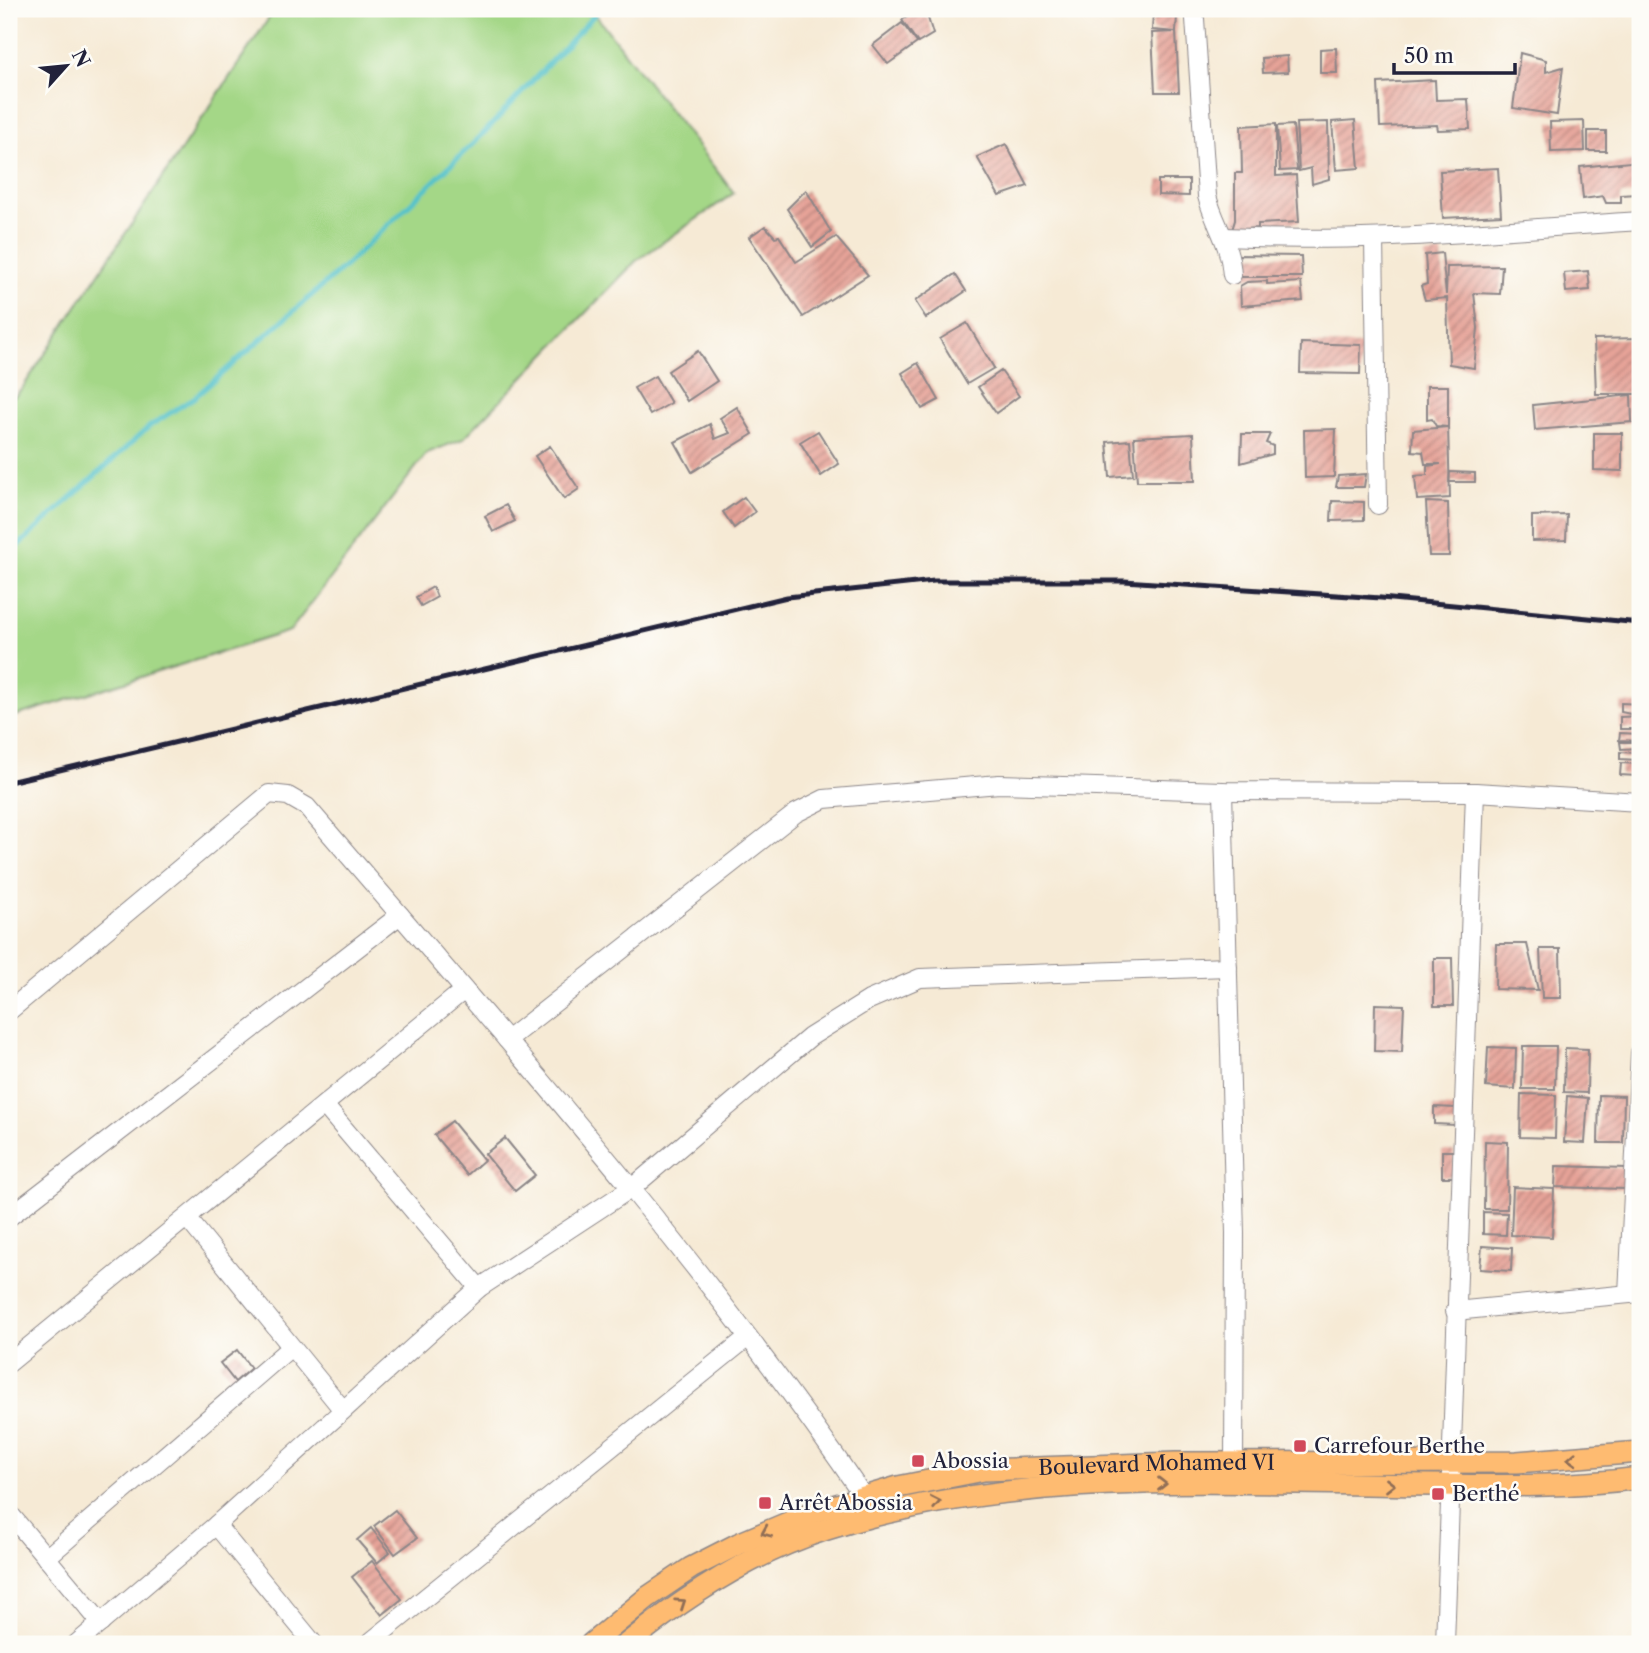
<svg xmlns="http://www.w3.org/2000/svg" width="1649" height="1653" font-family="'Libre Caslon Text',serif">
	<defs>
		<pattern id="building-hatch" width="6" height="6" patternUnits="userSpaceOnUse" patternTransform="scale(1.75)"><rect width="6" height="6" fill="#e6a398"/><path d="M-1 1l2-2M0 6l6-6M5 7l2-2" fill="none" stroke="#ba847d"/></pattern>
	</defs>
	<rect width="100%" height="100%" fill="#fdfcf7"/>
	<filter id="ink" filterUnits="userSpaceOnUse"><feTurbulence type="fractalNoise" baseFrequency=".0143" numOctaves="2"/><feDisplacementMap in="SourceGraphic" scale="14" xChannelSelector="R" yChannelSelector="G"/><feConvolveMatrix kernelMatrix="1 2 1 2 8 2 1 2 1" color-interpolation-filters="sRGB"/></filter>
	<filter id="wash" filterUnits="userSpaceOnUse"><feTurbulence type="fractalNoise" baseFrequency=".00686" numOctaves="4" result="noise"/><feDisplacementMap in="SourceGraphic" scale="28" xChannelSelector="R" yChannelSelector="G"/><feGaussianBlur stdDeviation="1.57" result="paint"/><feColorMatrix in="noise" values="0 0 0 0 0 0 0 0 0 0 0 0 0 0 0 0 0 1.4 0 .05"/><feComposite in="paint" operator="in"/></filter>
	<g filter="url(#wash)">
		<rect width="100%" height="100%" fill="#f6ead5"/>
		<!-- green -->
		<path fill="#a4d787" stroke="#637c61" stroke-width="2" d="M275,9H591L734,193L636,261L463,439L427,453L290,631L9,718V402L21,390Z"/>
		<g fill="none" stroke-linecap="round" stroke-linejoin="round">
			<!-- stream -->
			<path stroke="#54c2cb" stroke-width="5" d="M9,554L150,426L195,397L344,267L482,135L600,9"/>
		</g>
		<g id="blocks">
			<!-- building -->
			<g fill="url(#building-hatch)">
				<path d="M918,10L928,18L933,34L918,43L902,20Z"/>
				<path d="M1153,13L1177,15L1176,32L1152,30Z"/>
				<path d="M902,23L917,43L888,64L873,45Z"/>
				<path d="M1176,32L1179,92H1155L1152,33Z"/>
				<path d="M1336,48L1337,73H1320V49Z"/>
				<path d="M1520,53L1546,60V72L1563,67L1557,115L1513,108Z"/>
				<path d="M1287,56L1288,72L1263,73L1262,58Z"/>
				<path d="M1435,80L1436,100L1468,99L1470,129L1438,130L1437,125L1380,127L1378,83Z"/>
				<path d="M1355,120L1359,168L1336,170L1332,122Z"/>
				<path d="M1584,121L1585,151L1551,152L1550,122Z"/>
				<path d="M1328,122L1329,179L1312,184L1311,168L1299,171L1296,123Z"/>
				<path d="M1276,124V176L1296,175L1299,222L1258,224V228L1232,230L1235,220V173H1242L1241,126Z"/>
				<path d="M1293,125L1297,170L1280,171L1277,126Z"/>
				<rect x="1588" y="131" width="18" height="20"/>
				<path d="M1006,144L1028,186L999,196L977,157Z"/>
				<path d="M1640,161V201L1638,194L1621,195V203H1606L1603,196L1583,199L1580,167Z"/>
				<path d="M1498,168L1501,215L1443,218L1440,171Z"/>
				<path d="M1158,180H1189V196L1158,195Z"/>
				<path d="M806,190L831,232L812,247L787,209Z"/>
				<path d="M765,226L775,237L779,236L796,262L836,237L868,275L803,317L749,237Z"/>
				<path d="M1442,253L1446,295L1447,267L1502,266L1500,294L1474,293L1478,328L1474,368L1449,364L1447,298L1425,300L1421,286L1427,284L1425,255Z"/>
				<path d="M1238,255L1301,256L1302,277H1240Z"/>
				<path d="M1588,271L1590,290L1566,292L1564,273Z"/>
				<path d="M955,274L966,291L926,318L915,301Z"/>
				<path d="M1267,281V284L1301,282L1303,301L1241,306L1240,286L1247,282Z"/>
				<path d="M967,323L994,368L967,384L940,339Z"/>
				<path d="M1640,338V394H1596L1594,339Z"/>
				<path d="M1301,343L1361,345L1360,374L1300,373Z"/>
				<path d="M698,351L717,381L687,401L668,371Z"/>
				<path d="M918,363L939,400L922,409L902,373Z"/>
				<path d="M1001,371L1019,396L996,413L978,387Z"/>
				<path d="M655,376L671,403L650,415L634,388Z"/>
				<path d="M1427,386H1448V427L1436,426L1432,419L1427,420Z"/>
				<path d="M1631,395L1632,422L1535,430L1533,405Z"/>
				<path d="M737,407L753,434L692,472L675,442L710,424L715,439L730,433L720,418Z"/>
				<path d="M1448,427L1450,498L1417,500L1415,476L1427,475V466L1441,464H1425L1423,452L1412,451L1413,430Z"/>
				<path d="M1336,429L1334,477L1305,478L1304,430Z"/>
				<path d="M818,431L839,464L821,476L800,442Z"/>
				<path d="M1594,433H1622V471L1594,470Z"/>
				<path d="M1193,434L1195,481H1137L1134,437Z"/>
				<path d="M1242,434H1270L1266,443L1273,446V454L1241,463Z"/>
				<path d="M1130,440L1133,475L1110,477L1107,442Z"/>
				<path d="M550,446L579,489L564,499L535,456Z"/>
				<path d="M1450,472L1475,473V482H1449Z"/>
				<path d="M1366,474L1364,487H1336L1338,476Z"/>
				<path d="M744,497L755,512L734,528L723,512Z"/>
				<path d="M1332,501L1364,502V520L1331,521Z"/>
				<path d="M1426,502L1448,503L1449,556H1429Z"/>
				<path d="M506,505L515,521L493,532L485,516Z"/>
				<path d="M1567,515L1566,540L1532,541V516Z"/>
				<path d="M433,587L437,597L421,606L416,597Z"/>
				<path d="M1621,703L1640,704V716L1621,712Z"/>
				<path d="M1640,716V729H1620V717Z"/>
				<path d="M1620,733L1639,734V741L1619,740Z"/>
				<path d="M1620,742H1640V748L1621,749Z"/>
				<path d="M1620,752L1638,753L1637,760L1620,759Z"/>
				<path d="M1621,763L1638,764L1637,776L1620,775Z"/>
				<path d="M1496,944H1527L1538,990L1495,989Z"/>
				<path d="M1540,949H1560L1561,998H1542Z"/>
				<path d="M1434,958H1452L1453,1006H1434Z"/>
				<path d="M1375,1004L1404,1005L1402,1052L1374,1051Z"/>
				<path d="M1523,1046H1556L1555,1089H1522Z"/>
				<path d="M1488,1047L1516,1048L1515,1089L1486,1087Z"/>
				<path d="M1565,1048L1588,1049L1587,1093L1564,1092Z"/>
				<path d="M1521,1094L1556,1095L1555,1138L1520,1137Z"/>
				<path d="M1599,1095L1624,1096L1623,1143H1598Z"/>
				<path d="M1567,1096L1588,1098L1585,1143L1564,1142Z"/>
				<path d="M1434,1107L1457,1108L1456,1125L1434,1124Z"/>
				<path d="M452,1121L484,1160L467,1175L434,1135Z"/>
				<path d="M505,1138L535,1175L515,1191L485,1154Z"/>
				<path d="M1485,1141L1508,1142L1507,1209H1484Z"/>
				<rect x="1442" y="1151" width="12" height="26"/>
				<path d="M1556,1166L1627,1168L1626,1189L1555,1187Z"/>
				<path d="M1513,1187L1554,1189L1552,1237L1511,1235Z"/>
				<path d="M1483,1212L1507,1213L1506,1235L1483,1234Z"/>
				<path d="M1482,1246L1512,1248L1511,1271L1480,1269Z"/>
				<path d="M237,1350L251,1368L235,1382L220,1363Z"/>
				<path d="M395,1510L417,1538L395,1554L374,1526Z"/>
				<path d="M371,1528L390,1552L377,1563L357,1540Z"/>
				<path d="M372,1561L402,1599L382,1615L352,1577Z"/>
			</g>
		</g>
	</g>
	<g filter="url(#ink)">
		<use href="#blocks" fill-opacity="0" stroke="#8c8688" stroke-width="2"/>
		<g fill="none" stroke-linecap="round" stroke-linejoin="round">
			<defs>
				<g id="minor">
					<path d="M1195,19L1207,196C1215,226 1230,242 1232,275"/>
					<path d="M1225,237C1364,244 1502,230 1640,221"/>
					<path d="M1374,238L1378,505"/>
					<path d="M1223,791L1235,1233L1234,1463"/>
					<path d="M9,1011L269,794L288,796L307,807C499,1031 697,1252 864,1497"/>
					<path d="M507,1040L796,813L824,799L999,784L1223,791L1475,792L1640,802"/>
					<path d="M324,1105L479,1288"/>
					<path d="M9,1217L400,915"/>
					<path d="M187,1218L343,1410"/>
					<path d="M1628,1294L1640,1053"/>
					<path d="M1455,1311L1640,1293"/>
					<path d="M9,1363L464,990"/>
					<path d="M9,1513L101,1623"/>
					<path d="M216,1525L314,1644"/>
					<path d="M46,1558L291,1347"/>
					<path d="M76,1644L216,1525L479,1288L633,1187L810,1037L869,1000L920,978L1228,967"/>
					<path d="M368,1644L748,1337"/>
					<path d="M1445,1644L1475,792"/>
				</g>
				<g id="major">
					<path id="s1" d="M591,1644L648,1597L691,1568L738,1544L816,1511L898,1487L984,1470L1175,1463L1517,1462L1640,1452"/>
					<path d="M627,1644C686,1596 754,1552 827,1529C1023,1467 1232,1484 1435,1485C1504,1486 1572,1487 1640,1478"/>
				</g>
			</defs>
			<!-- minor casing -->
			<use href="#minor" stroke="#8c8688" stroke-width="20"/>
			<!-- major casing -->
			<use href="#major" stroke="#8c8688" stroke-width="24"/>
			<!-- minor -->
			<use href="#minor" stroke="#fff" stroke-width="18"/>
			<!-- major -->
			<use href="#major" stroke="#febb71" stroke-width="21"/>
			<!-- rail -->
			<path stroke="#22223b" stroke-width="5" d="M9,782L787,597L934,581H1124L1381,598L1640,623"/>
		</g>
		<!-- one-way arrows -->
		<defs><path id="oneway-chevron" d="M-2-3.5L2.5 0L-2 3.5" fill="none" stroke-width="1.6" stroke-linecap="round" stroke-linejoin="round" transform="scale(1.75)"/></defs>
		<g stroke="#906e56">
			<use href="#oneway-chevron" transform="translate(1572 1459) rotate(177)"/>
			<use href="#oneway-chevron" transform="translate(1162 1484)"/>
			<use href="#oneway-chevron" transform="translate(1390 1485)"/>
			<use href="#oneway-chevron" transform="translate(936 1502) rotate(-11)"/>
			<use href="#oneway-chevron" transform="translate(766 1532) rotate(157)"/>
			<use href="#oneway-chevron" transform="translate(681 1603) rotate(-34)"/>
		</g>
	</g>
	<!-- markers -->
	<g fill="#d1495b" stroke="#fdfcf7" stroke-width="2.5">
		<rect x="1293" y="1439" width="14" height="14" rx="3.5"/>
		<rect x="911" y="1454" width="14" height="14" rx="3.5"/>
		<rect x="1431" y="1487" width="14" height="14" rx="3.5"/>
		<rect x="758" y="1496" width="14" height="14" rx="3.5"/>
	</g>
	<g text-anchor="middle" stroke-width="5" stroke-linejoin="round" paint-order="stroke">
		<!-- poi labels -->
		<g font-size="21" fill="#22223b" stroke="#fdfcf7" text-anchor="start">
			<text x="1314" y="1453">Carrefour Berthe</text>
			<text x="932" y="1468">Abossia</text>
			<text x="1452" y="1501">Berthé</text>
			<text x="779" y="1510">Arrêt Abossia</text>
		</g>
		<!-- street labels -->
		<g font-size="21" fill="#22223b" stroke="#fdfcf7">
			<text dy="7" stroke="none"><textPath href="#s1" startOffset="609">Boulevard Mohamed VI</textPath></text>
		</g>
	</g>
	<!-- margin -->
	<rect width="1649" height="1653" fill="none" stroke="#fdfcf7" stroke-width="35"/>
	<!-- north arrow -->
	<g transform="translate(66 66) rotate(63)" stroke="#fdfcf7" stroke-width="5" paint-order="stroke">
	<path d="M0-5L12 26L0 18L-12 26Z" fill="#22223b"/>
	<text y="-10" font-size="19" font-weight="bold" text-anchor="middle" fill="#22223b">N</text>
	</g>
	<!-- scale -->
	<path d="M1394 63v10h121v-10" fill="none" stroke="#22223b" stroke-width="3.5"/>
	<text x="1404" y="63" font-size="21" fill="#22223b" stroke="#fdfcf7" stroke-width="5" paint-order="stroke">50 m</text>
</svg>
